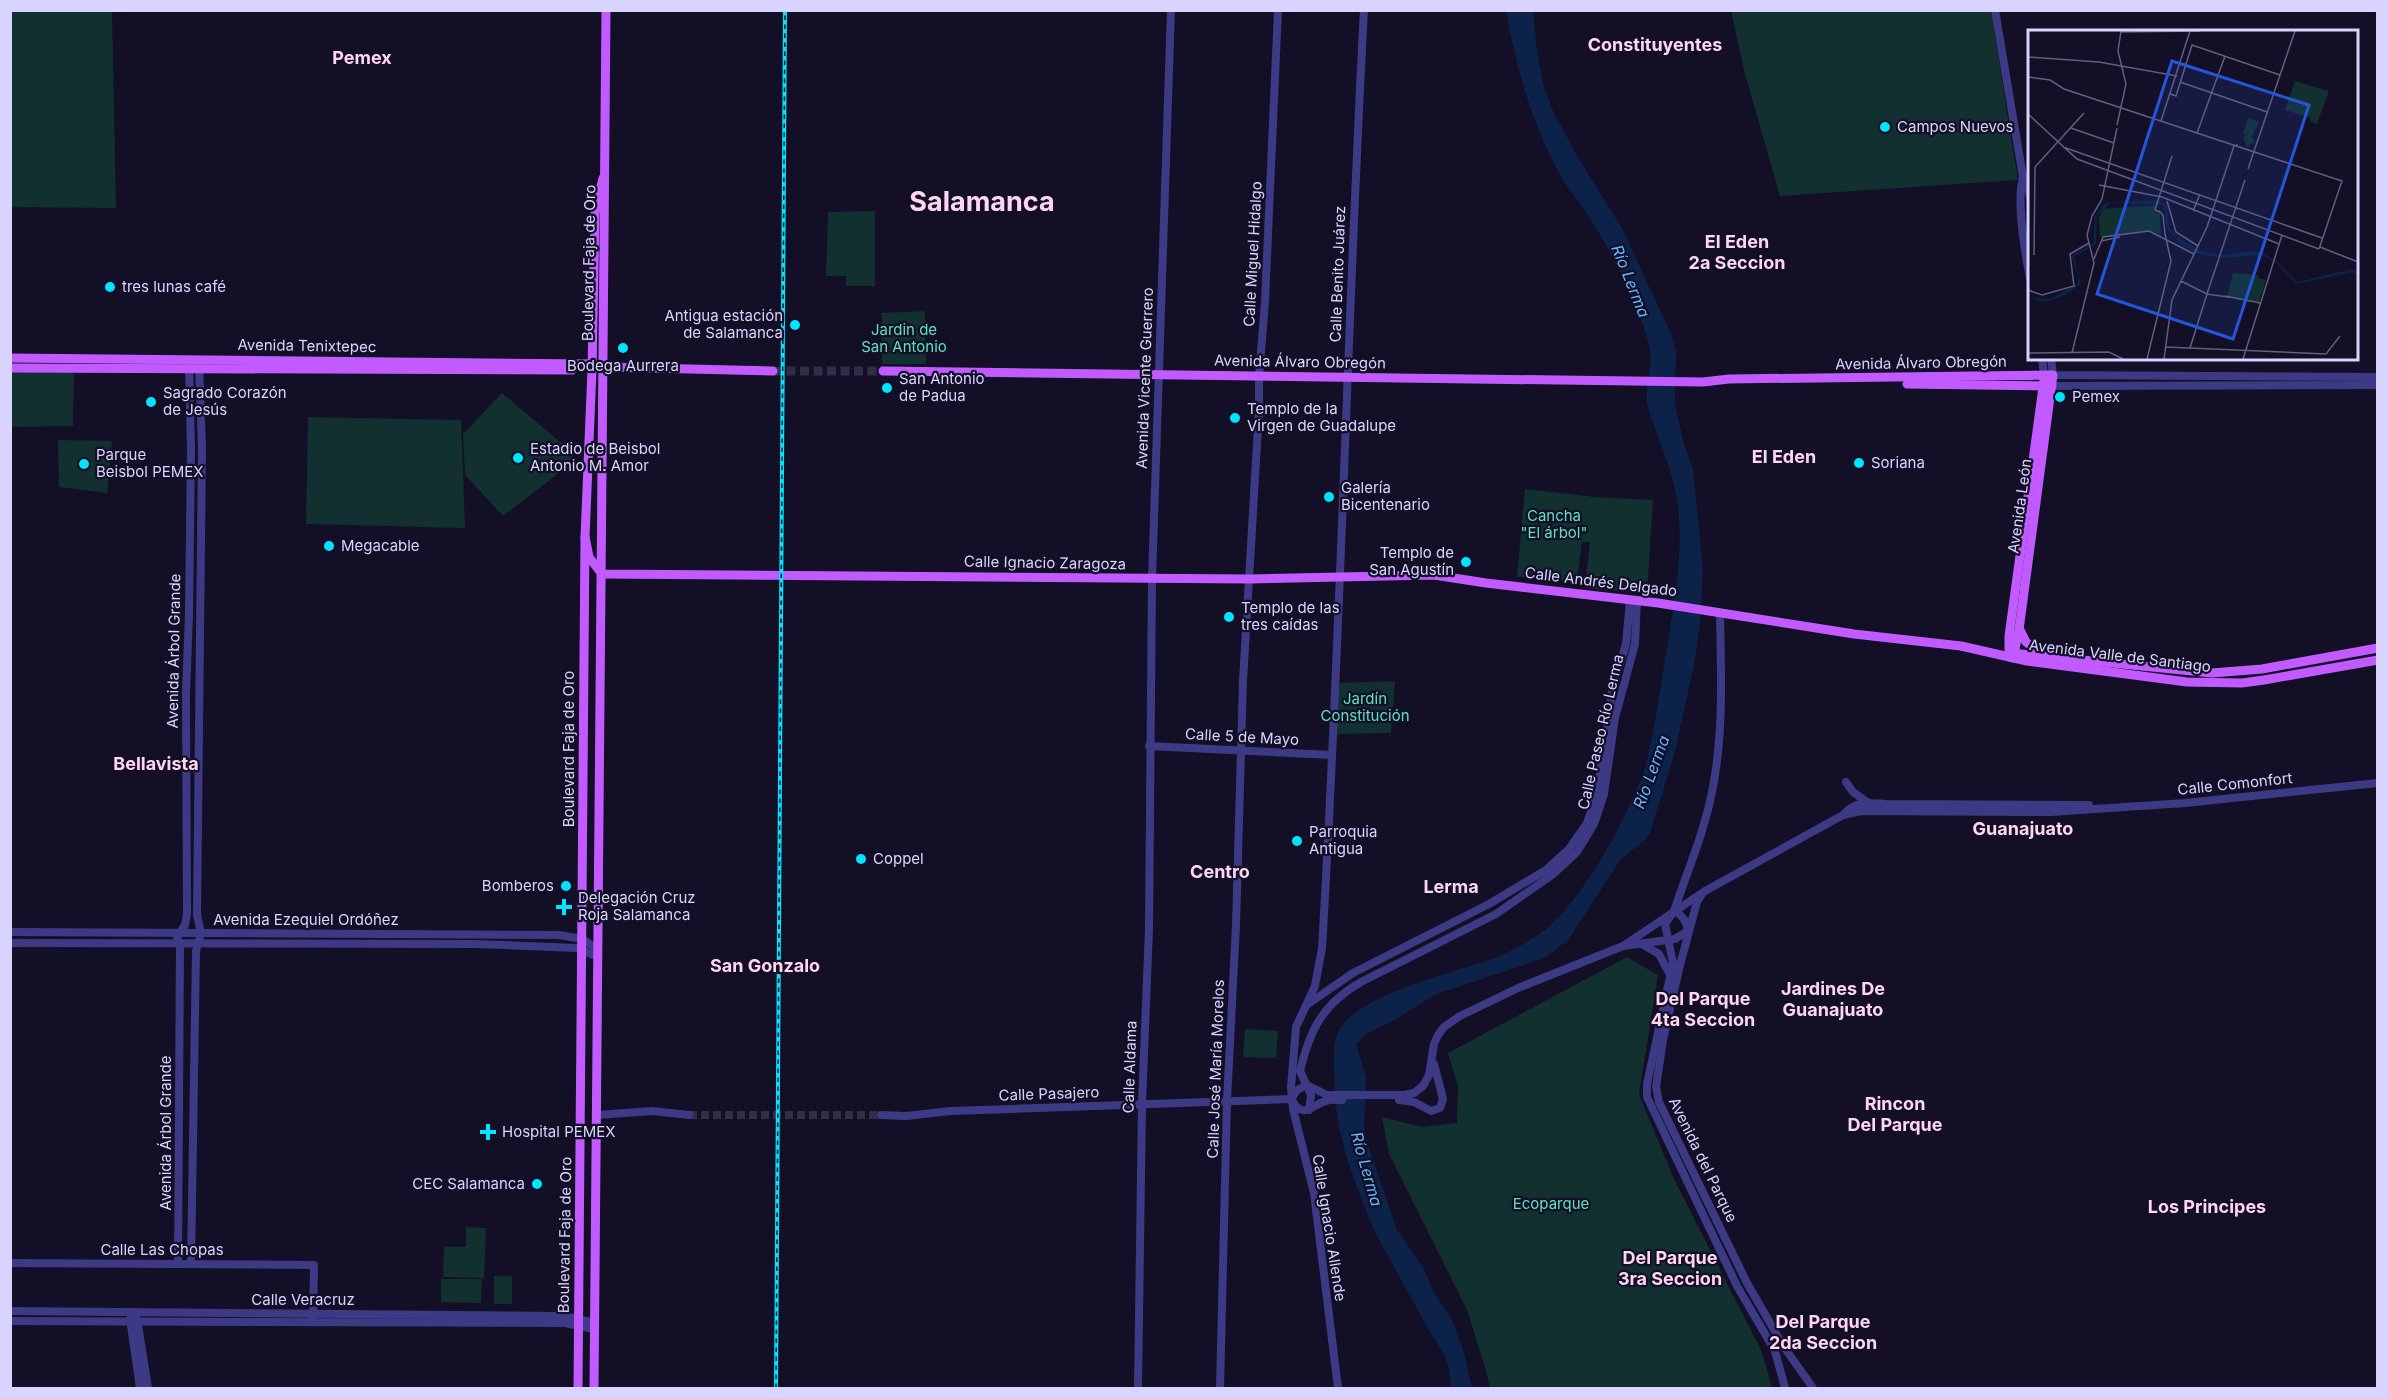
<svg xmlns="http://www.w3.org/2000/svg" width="2388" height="1399" font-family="Inter,sans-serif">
	<rect width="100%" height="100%" fill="#130f26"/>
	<!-- green -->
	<g fill="#12302f">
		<path d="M11,10L112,11L116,208L11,207Z"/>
		<path d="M1731,11H1991L2018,180L1780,196L1745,74Z"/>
		<path d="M875,211V286H846V276H826L828,212Z"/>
		<path d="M925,311L926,364H882V313Z"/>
		<path d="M11,371L74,372L73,426L11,427Z"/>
		<path d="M502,393L573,453L572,463L503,516L465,475L463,434Z"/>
		<path d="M308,417L461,420L465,528L306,524Z"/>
		<path d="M58,440L112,441L107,493L59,487Z"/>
		<path d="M1525,489L1595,497L1653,500L1647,593L1585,588L1590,542H1582L1577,581L1517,577Z"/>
		<path d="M1395,681L1391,733L1336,734L1337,683Z"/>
		<path d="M1627,957L1658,975L1639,1094L1674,1179L1762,1352L1772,1388H1490L1485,1367L1467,1310L1389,1154L1382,1117L1422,1127L1457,1123L1458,1086L1448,1053Z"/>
		<path d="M1245,1029L1278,1031L1276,1058L1243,1057Z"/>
		<path d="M466,1227L486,1228L484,1278L443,1277L444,1247H466Z"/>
		<rect x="494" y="1276" width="18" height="28"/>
		<path d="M441,1279H482L481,1303L441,1302Z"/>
	</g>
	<!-- water -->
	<path fill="#0c2248" d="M1506,11H1533L1538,58L1544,86L1553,111L1577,156L1622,228L1672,336L1676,352L1675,405L1684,444L1693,469L1703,569L1700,623L1695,660L1675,752L1650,833L1645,840L1621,859L1568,940L1547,956L1533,962L1434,995L1395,1020L1366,1034L1356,1044L1366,1077L1364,1127L1366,1139L1397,1230L1423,1267L1433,1291L1451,1318L1463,1349L1472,1388H1451C1450,1380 1450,1370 1447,1362C1444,1351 1437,1344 1431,1334C1415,1305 1399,1276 1383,1247C1374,1231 1367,1214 1361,1197C1343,1151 1334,1119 1334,1069C1334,1059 1333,1047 1336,1038C1348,994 1456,973 1494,958C1511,951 1527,943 1542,932C1582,903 1629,815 1645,768C1654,733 1659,696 1665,660C1673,608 1685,553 1677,500C1672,467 1656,436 1647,404C1645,383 1654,365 1649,345C1638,302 1613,254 1589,217C1579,201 1566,187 1558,171C1531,121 1516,66 1506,11Z"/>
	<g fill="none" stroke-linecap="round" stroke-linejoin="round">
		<!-- tertiary-tunnel -->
		<path stroke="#312d47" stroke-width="8" stroke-dasharray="8 4" stroke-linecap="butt" d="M689,1115H881"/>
		<!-- primary-tunnel -->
		<path stroke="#312d47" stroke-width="9" stroke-dasharray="9 4.5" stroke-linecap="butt" d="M773,371H883"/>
		<!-- tertiary -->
		<g stroke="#3d3a85" stroke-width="8">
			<path d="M1995,10L2023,177C2016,202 2025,252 2030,279"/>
			<path d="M2023,177L2027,183L2030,197"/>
			<path d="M2042,358L2044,375"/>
			<path d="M2051,358L2053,375L2378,377"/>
			<path d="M2052,386L2378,385"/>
			<path d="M1720,613C1721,672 1724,734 1712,792C1704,833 1687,872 1674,911L1665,924L1673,963L1647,1084V1097L1737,1286L1775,1351L1785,1388"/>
			<path d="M1149,746L1332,755"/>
			<path d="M1846,782L1853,792L1867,802"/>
			<path d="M1843,815C1856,800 1868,803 1886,804L2089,805"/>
			<path d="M1702,894L1697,902L1680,965L1663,1040L1656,1087L1659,1102L1747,1283L1784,1347L1813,1388"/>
			<path d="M10,932L559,935L583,939L598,950"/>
			<path d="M10,943L476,944L577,948L598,957"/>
			<path d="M1642,944L1659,954L1669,973"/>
			<path d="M1623,946L1705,891L1843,815L1861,811L2050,812L2185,803L2378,783"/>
			<path d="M1308,1004L1353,973L1489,904L1546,870L1569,849L1587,823L1597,794L1613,686L1626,644L1630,600"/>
			<path d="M1291,1099L1297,1090L1307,1085L1327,1095H1404L1414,1093L1423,1086L1429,1075L1434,1044L1438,1035L1444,1027L1460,1016L1518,988L1623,946L1675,939L1688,931C1687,921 1682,915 1674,911"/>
			<path d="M1292,1100C1303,1121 1313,1104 1326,1101C1331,1099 1337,1100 1342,1100"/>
			<path d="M1399,1100L1414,1102L1431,1111L1440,1108L1443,1099L1434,1064"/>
			<path d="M1309,1110L1311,1095L1300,1071C1310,1029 1323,1004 1361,982L1496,914L1552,875L1577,852L1594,824L1604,794L1615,718L1635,644L1637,600"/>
			<path d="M597,1115L652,1111L689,1115"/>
			<path d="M881,1115L906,1116L951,1111L1291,1099"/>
			<path d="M10,1263L314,1265L313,1317"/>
			<path d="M178,1264L180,944L177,937L185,925L187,914L186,693L189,614L191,450L189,363"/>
			<path d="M191,1264L196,951L201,933L197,915L202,448L199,364"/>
			<path d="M10,1311L565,1316L594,1323"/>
			<path d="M130,1319L140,1388"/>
			<path d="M137,1319L148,1388"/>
			<path d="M10,1321L565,1323L594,1329"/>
			<path d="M1138,1388L1142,1104L1149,928L1152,579L1171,10"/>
			<path d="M1220,1388L1227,1101L1236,925L1243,681L1259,410V377L1265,301L1278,10"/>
			<path d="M1338,1388L1314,1193L1293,1109L1291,1087L1296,1027L1315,986L1322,948C1341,636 1347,323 1364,10"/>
		</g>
		<!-- primary -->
		<g stroke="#c25bff" stroke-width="9">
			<path d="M10,358L592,364L604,367L773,371"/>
			<path d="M10,368L572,370"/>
			<path d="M883,371L1703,382L1729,379L2053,375L2019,630L2013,658"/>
			<path d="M1907,384L2052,386"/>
			<path d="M585,537L589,557L602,574L1250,579L1434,575L1486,583L1658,603L1854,634L1961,646L2027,661L2187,682L2242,683L2264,680L2378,660"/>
			<path d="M2020,630L2026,642L2040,653"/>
			<path d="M2011,653L2212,673L2262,669L2378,648"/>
			<path d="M2009,657V636L2044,380"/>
			<path d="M578,1388L585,537L592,370L595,213L603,178"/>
			<path d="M594,1388L606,10"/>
		</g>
		<defs>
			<path id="rail" d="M776,1388L785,10"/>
		</defs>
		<!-- rail casing -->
		<use href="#rail" stroke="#00e5ff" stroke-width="4"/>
		<!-- rail -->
		<use href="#rail" stroke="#130f26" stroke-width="1.5" stroke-dasharray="4.5" stroke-linecap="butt"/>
	</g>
	<!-- markers -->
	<g fill="#00e5ff" stroke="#130f26" stroke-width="2">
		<circle cx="1885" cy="127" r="6"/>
		<circle cx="110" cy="287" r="6"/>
		<circle cx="795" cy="325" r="6"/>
		<circle cx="623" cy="348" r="6"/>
		<circle cx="887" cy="388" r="6"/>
		<circle cx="2060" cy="397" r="6"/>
		<circle cx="151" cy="402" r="6"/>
		<circle cx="1235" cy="418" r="6"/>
		<circle cx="518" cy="458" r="6"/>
		<circle cx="1859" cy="463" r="6"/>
		<circle cx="84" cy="464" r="6"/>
		<circle cx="1329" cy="497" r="6"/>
		<circle cx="329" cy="546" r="6"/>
		<circle cx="1466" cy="562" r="6"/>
		<circle cx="1229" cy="617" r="6"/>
		<circle cx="1297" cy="841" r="6"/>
		<circle cx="861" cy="859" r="6"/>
		<circle cx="566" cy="886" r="6"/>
		<path d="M561 898h6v6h6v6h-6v6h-6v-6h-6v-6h6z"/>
		<path d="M485 1123h6v6h6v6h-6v6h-6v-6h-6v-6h6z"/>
		<circle cx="537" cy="1184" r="6"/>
	</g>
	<g text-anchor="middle" stroke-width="4.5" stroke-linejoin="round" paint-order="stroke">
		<!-- poi labels -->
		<g font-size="15" fill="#d9d4ff" stroke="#130f26" text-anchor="start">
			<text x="1897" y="132">Campos Nuevos</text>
			<text x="122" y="292">tres lunas café</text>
			<text x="783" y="321" text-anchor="end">Antigua estación<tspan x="783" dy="17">de Salamanca</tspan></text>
			<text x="623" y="371" text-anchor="middle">Bodega Aurrera</text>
			<text x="899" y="384">San Antonio<tspan x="899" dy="17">de Padua</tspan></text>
			<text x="163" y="398">Sagrado Corazón<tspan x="163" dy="17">de Jesús</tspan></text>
			<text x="2072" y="402">Pemex</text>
			<text x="1247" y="414">Templo de la<tspan x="1247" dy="17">Virgen de Guadalupe</tspan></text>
			<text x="530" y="454">Estadio de Beisbol<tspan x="530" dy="17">Antonio M. Amor</tspan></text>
			<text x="96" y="460">Parque<tspan x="96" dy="17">Beisbol PEMEX</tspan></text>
			<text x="1871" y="468">Soriana</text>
			<text x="1341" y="493">Galería<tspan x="1341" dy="17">Bicentenario</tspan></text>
			<text x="341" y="551">Megacable</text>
			<text x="1454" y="558" text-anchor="end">Templo de<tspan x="1454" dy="17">San Agustín</tspan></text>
			<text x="1241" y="613">Templo de las<tspan x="1241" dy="17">tres caídas</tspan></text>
			<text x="1309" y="837">Parroquia<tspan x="1309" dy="17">Antigua</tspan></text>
			<text x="873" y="864">Coppel</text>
			<text x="554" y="891" text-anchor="end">Bomberos</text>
			<text x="578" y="903">Delegación Cruz<tspan x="578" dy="17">Roja Salamanca</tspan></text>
			<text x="502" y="1137">Hospital PEMEX</text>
			<text x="525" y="1189" text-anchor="end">CEC Salamanca</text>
		</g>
		<!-- street labels -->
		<g font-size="15" fill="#d9d4ff" stroke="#130f26">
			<text transform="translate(1253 254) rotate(-87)" y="5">Calle Miguel Hidalgo</text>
			<text transform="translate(589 263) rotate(-89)" y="5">Boulevard Faja de Oro</text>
			<text transform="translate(1338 274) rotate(-88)" y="5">Calle Benito Juárez</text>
			<text transform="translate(307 346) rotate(1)" y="5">Avenida Tenixtepec</text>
			<text transform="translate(1300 362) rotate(1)" y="5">Avenida Álvaro Obregón</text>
			<text transform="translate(1921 363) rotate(-1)" y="5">Avenida Álvaro Obregón</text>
			<text transform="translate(1145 378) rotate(-88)" y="5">Avenida Vicente Guerrero</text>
			<text transform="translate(2020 506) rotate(-82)" y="5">Avenida León</text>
			<text transform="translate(1045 563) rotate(1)" y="5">Calle Ignacio Zaragoza</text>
			<text transform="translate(1601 582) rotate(7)" y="5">Calle Andrés Delgado</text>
			<text transform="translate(174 651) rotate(-89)" y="5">Avenida Árbol Grande</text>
			<text transform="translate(2120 656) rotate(7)" y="5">Avenida Valle de Santiago</text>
			<text transform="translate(1601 732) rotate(-77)" y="5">Calle Paseo Río Lerma</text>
			<text transform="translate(1242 737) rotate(3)" y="5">Calle 5 de Mayo</text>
			<text transform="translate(569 749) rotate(-90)" y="5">Boulevard Faja de Oro</text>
			<text transform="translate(2235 784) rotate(-6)" y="5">Calle Comonfort</text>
			<text x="306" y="925">Avenida Ezequiel Ordóñez</text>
			<text transform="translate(1130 1067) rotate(-88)" y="5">Calle Aldama</text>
			<text transform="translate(1216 1069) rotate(-88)" y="5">Calle José María Morelos</text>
			<text transform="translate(1049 1094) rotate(-2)" y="5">Calle Pasajero</text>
			<text transform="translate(166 1133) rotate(-90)" y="5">Avenida Árbol Grande</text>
			<text transform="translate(1703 1160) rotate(64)" y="5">Avenida del Parque</text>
			<text transform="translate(1329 1228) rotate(81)" y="5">Calle Ignacio Allende</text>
			<text transform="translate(565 1235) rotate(-89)" y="5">Boulevard Faja de Oro</text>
			<text x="162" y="1255">Calle Las Chopas</text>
			<text x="303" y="1305">Calle Veracruz</text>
		</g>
		<!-- park labels -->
		<g font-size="15" fill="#5fe0c0" stroke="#130f26">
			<text x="904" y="335">Jardin de<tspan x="904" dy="17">San Antonio</tspan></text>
			<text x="1554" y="521">Cancha<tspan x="1554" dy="17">"El árbol"</tspan></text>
			<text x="1365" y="704">Jardín<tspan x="1365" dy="17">Constitución</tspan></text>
			<text x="1551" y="1209">Ecoparque</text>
		</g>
		<!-- water labels -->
		<g font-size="16" font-style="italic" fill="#62b6ff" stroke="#130f26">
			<text transform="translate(1631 281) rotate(68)" y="6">Río Lerma</text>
			<text transform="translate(1651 772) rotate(-70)" y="6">Río Lerma</text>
			<text transform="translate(1367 1169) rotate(74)" y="6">Río Lerma</text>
		</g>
		<!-- quarter labels -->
		<g font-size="18" font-weight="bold" fill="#ffd6f0" stroke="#130f26">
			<text x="1655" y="51">Constituyentes</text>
			<text x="362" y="64">Pemex</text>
			<text x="1737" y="248">El Eden<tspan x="1737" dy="21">2a Seccion</tspan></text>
			<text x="1784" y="463">El Eden</text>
			<text x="156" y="770">Bellavista</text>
			<text x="2023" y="835">Guanajuato</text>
			<text x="1220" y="878">Centro</text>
			<text x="1451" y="893">Lerma</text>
			<text x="765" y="972">San Gonzalo</text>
			<text x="1833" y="995">Jardines De<tspan x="1833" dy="21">Guanajuato</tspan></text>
			<text x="1703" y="1005">Del Parque<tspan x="1703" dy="21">4ta Seccion</tspan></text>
			<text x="1895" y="1110">Rincon<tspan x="1895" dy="21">Del Parque</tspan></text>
			<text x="2207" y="1213">Los Principes</text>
			<text x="1670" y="1264">Del Parque<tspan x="1670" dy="21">3ra Seccion</tspan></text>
			<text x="1823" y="1328">Del Parque<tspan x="1823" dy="21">2da Seccion</tspan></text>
		</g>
		<!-- town labels -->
		<g font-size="27" font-weight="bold" fill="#ffd6f0" stroke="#130f26">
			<text x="982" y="211">Salamanca</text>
		</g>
	</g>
	<!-- overview -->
	<g transform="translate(2028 30)">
		<rect width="330" height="330" fill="#130f26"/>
		<path d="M267,51L301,61L289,94L282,92L283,88L257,80ZM220,88L231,92L224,107L227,112L219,117L215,108L219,105L215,104ZM128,175L125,182L132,183L133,206L122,201L72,207L71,187L75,179ZM205,243L231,245L230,248L238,250L231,272L199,267Z" fill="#12302f"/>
		<path d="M128,170L139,174L141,197L148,206L174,222L195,225L222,221L235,223L248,231L269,252L324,239L330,241V245L325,242L269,254L246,231L233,225L193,228L171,224L154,215L139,199L136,175L83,173L69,186L68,214L46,227L53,254L36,266L24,270L14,272L0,268L22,269L49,254L51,248L43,226L65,213L67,186L76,173Z" fill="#0c2248"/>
		<path fill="none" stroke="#625e7d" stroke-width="1.5" d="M93,2L172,1M0,27L71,32L149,46M0,47L22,50L36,59L314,151L291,219M152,52L239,82M142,64L148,66L164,15L252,45M0,84L49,129L291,219M133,91L162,1M89,95L98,54L90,21L93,1M43,98L86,113M169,103L197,26M35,117L294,208M220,139L267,1M71,155L134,167L251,214M139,171L148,202L170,216M131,181L135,185L137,204M165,181L172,164M132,182L127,180L144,126M73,211L92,207M292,217L330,232M6,225L7,137L56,83M66,229L75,207L121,201L166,224M153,251L179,264L217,150M0,260L14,265L46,256L42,224L61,213M197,266L232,273M138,317L298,324L312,306M162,318L179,264L200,267M0,323L81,322L95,329M44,323L66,233L59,205L64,186L74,169L89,98M119,329L143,231L137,204M136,329L144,270L179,197L206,116L210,115M215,329L254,205"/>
		<path fill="#2655da" fill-opacity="0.15" stroke="#2655da" stroke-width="3" d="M144,31L281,75L205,309L69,264Z"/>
		<rect width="330" height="330" fill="none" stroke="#d9d4ff" stroke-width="3"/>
	</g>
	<!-- border -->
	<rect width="2388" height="1399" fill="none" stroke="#d9d4ff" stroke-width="24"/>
</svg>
